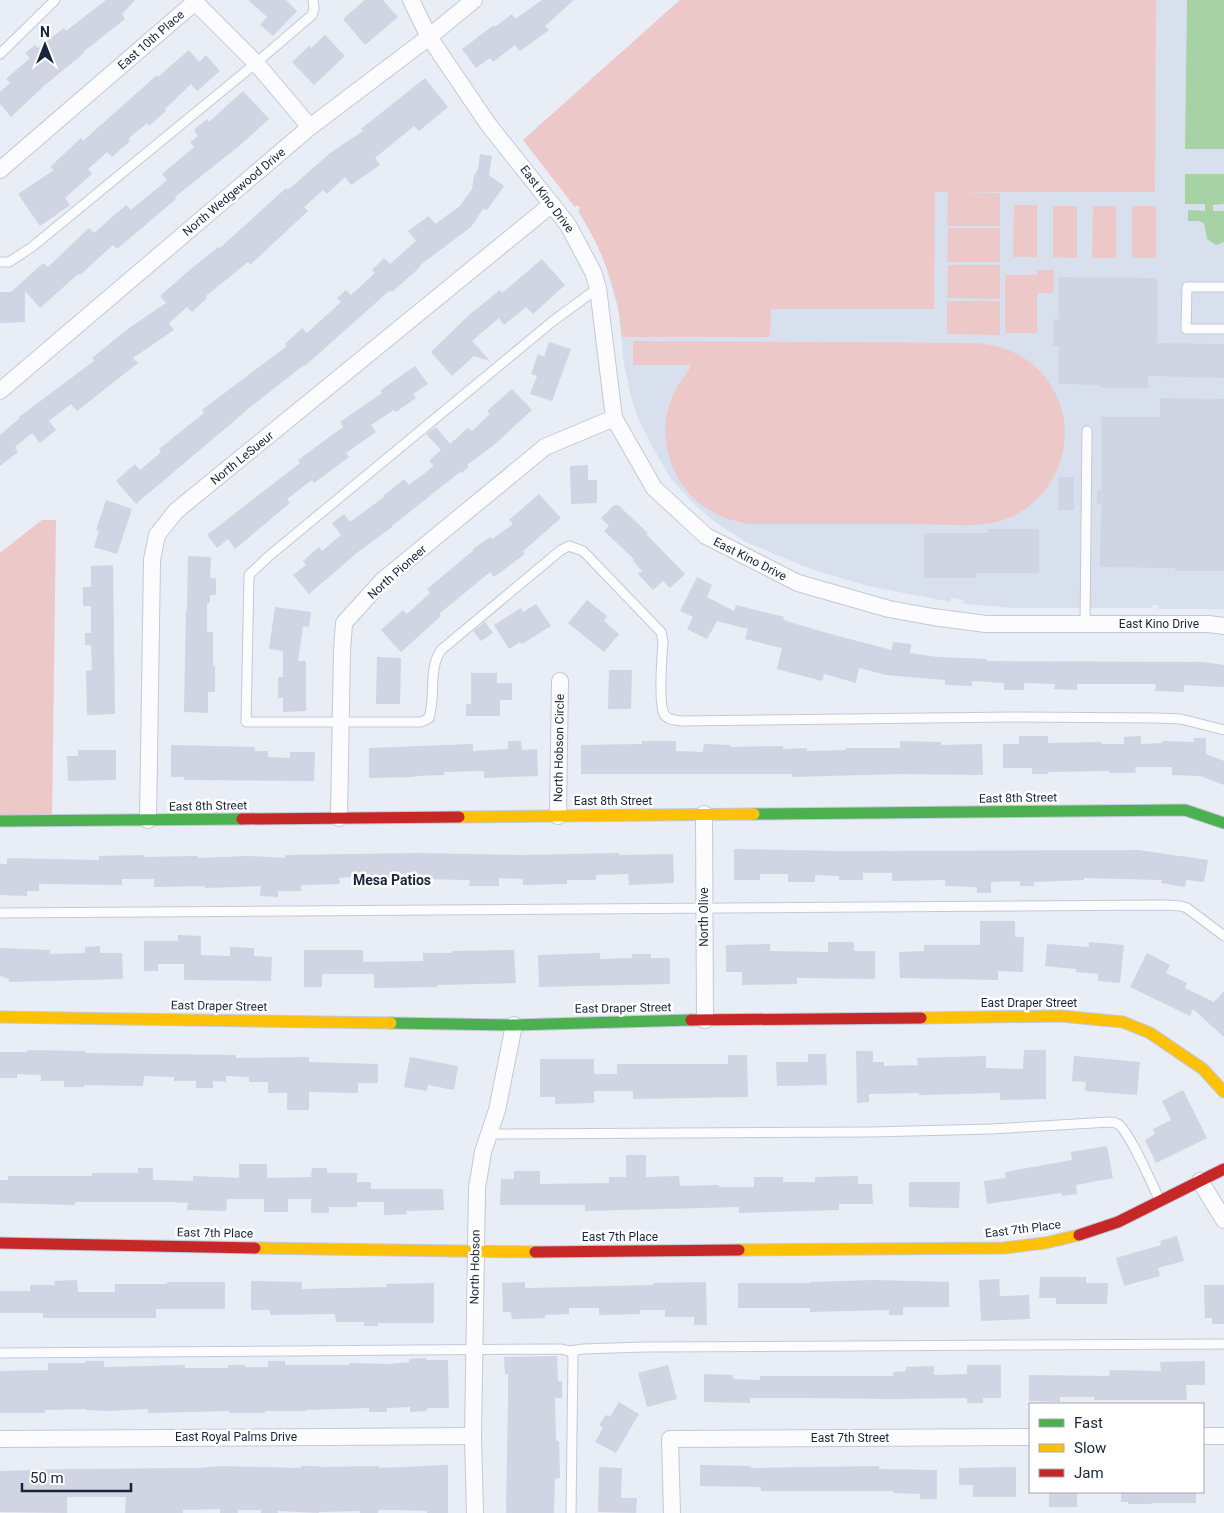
<svg xmlns="http://www.w3.org/2000/svg" width="1224" height="1513" font-family="Roboto,sans-serif">
	<rect width="100%" height="100%" fill="#e9edf5"/>
	<!-- built -->
	<path fill="#d9e0ed" d="M680,0H1224V609H1158V605H1152V608H1015L964,604L963,600L951,598L950,602L868,586L811,569L746,542L715,522L695,505L671,479L652,446L638,418L630,394L624,363L618,309L604,261L596,242L578,211L580,208L578,205L575,207L523,140Z"/>
	<!-- green -->
	<g fill="#ecc8c9">
		<path d="M680,0H1156L1155,192H955L1000,193V226H947L948,192H935L934,309H771L770,337H622C619,292 602,248 578,211L580,208L578,205L575,207L523,140Z"/>
		<path d="M1014,205H1037V257H1013Z"/>
		<path d="M1053,206H1077V258L1053,257Z"/>
		<path d="M1093,206H1116V258H1092Z"/>
		<rect x="1132" y="206" width="24" height="52"/>
		<path d="M948,228H1000V262H947Z"/>
		<path d="M948,265H1000V299L947,298Z"/>
		<path d="M1037,270H1054L1053,293H1037V333H1005V275H1037Z"/>
		<path d="M947,301H1000V335L947,334Z"/>
		<path d="M633,341L977,343C1012,346 1042,363 1057,397C1080,447 1050,509 996,522C971,528 942,524 917,524C861,524 806,524 750,524C736,522 723,518 711,511C672,489 655,438 672,397C677,385 685,376 692,365H633Z"/>
		<path d="M42,520H56L52,821H0V553Z"/>
	</g>
	<!-- water -->
	<g fill="#a6d2a6">
		<path d="M1187,0H1224V149H1185Z"/>
		<path d="M1185,174H1224V204L1213,205V211H1224V242L1216,245L1207,239L1204,223H1201V221H1188V210L1205,211V204H1185Z"/>
	</g>
	<!-- building -->
	<g fill="#d1d4e2">
		<path d="M106,0H135L122,14L125,19L83,52L84,53L45,85L11,117L0,104V92L10,83L6,79L30,58L25,53L35,45L38,48L64,28L66,31Z"/>
		<path d="M248,0H286L297,11L273,36L260,25L267,17Z"/>
		<path d="M365,0H383L398,17L365,45L343,19Z"/>
		<path d="M542,0H574L545,26L549,30L520,51L515,45L493,62L490,58L476,68L462,49L494,25L495,27L512,14L515,19Z"/>
		<path d="M325,35L345,56L314,85L292,62L309,46L311,48Z"/>
		<path d="M189,50L199,62L206,55L220,71L197,91L191,84L165,109L166,111L149,126L147,123L128,139L130,141L112,157L107,152L88,169L92,174L65,198L70,205L40,226L18,194L54,170L50,167L81,138L83,141L157,75L158,77Z"/>
		<path d="M425,78L448,107L419,131L414,126L375,158L380,165L351,185L345,177L327,194L323,190L304,207L308,211L250,265L248,262L206,296L207,298L192,312L187,307L169,323L174,330L133,358L138,363L77,411L71,404L49,421L56,430L40,443L32,433L15,447L18,452L0,466V435L20,418L19,417L94,361L92,358L129,328L166,303L160,296L186,273L218,247L220,248L286,188L288,190L330,153L363,131L361,129Z"/>
		<path d="M243,91L269,119L239,146L175,197L176,199L117,249L113,245L80,275L78,274L40,308L25,291V322L0,323V292H11L43,263L48,267L89,228L94,233L126,205L131,210L167,180L162,174L194,147L190,142L198,136L194,130L207,119L209,122Z"/>
		<path d="M480,154L492,156L489,175L504,186L487,210L483,209L471,227L419,266L420,267L392,292L390,290L305,366L304,365L253,405L136,504L116,481L135,464L140,470L161,452L159,449L204,413L202,410L287,346L285,344L302,328L307,333L341,302L337,298L346,290L351,295L375,273L372,270L384,258L390,264L416,241L408,231L429,216L435,224L460,206L472,189L474,176L478,169Z"/>
		<path d="M542,259L565,285L533,314L526,307L504,325L499,318L472,341L490,361L474,356L452,376L431,352L469,315L500,290L502,293Z"/>
		<path d="M1059,277L1157,278V343L1224,344V378L1148,376V388H1100V385L1059,384V346H1053V319H1059Z"/>
		<path d="M549,342L571,349L552,401L530,394L537,376L531,374L538,354L544,357Z"/>
		<path d="M415,366L428,384L413,394L416,398L396,412L394,410L371,425L376,432L346,453L349,457L314,483L312,480L287,499L290,503L235,549L228,539L217,548L207,535L300,463L298,460L343,427L340,422L382,393L381,390Z"/>
		<path d="M512,389L532,410L494,445L467,465L469,467L461,473L460,472L392,526V527L358,552L309,594L293,575L306,565L303,561L319,547L322,551L341,535L332,523L344,514L350,522L384,497L383,496L404,479L409,485L434,466L429,461L441,450L426,434L436,427L450,444L468,428L472,431L490,414L487,411Z"/>
		<path d="M1160,398L1224,399V571H1175V568L1100,567L1101,504H1097V490H1101V417H1160Z"/>
		<path d="M588,465V480H597V503L571,504L570,466Z"/>
		<path d="M1059,477H1074V510H1058Z"/>
		<path d="M539,494L561,518L523,551L525,554L494,577L490,572L439,614L441,616L401,652L381,630L403,610L407,614L430,593L427,589L474,550L473,549L490,537L492,539L513,524L509,520Z"/>
		<path d="M106,500L132,509L117,554L94,547L99,531L96,530Z"/>
		<path d="M614,505H618L648,533L646,534L685,574L670,588L663,581L653,590L638,574L642,571L633,561L634,559L604,531L609,526L601,518Z"/>
		<path d="M988,529H1039V573H976V578H924V533H988Z"/>
		<path d="M188,556L211,557L210,578H216V595H210V603H207V632H213V666H215V692H208V713L184,712L186,610H187Z"/>
		<path d="M113,565L115,714L87,715L86,671L92,670L91,645H85V633H91V606H83V587H91V566Z"/>
		<path d="M697,577L712,585L707,597L734,611L736,605L784,617L783,620L834,635L892,650L893,642L911,644L910,653L938,657L987,659V661L1203,662L1224,665V687L1184,685V692L1155,691L1156,684H1077V690L1054,689L1055,684L1024,683V690H1004V683L972,681V686L945,685V680L886,675L859,668L856,683L824,674L822,681L777,669L782,648L745,639L748,629L717,621L707,639L687,629L693,617L680,611Z"/>
		<path d="M587,600L607,616L604,621L619,634L604,652L568,623Z"/>
		<path d="M536,604L551,626L522,644L520,642L509,649L494,625L521,608L523,612Z"/>
		<path d="M275,607L311,612L309,627L303,626L298,661H306V711L283,712V698H278V677H283V651L269,649Z"/>
		<path d="M485,622L493,633L481,641L473,631Z"/>
		<path d="M377,657L401,658L400,704H376Z"/>
		<path d="M609,670H632L631,709H608Z"/>
		<path d="M471,673H497V683H512V700H500V716H466V704H471Z"/>
		<path d="M1019,736H1048V743L1102,742V744H1124V737L1141,736V744L1162,743V741L1194,742V738H1206V754L1224,761V785L1200,776L1172,775V767H1135L1136,773H1109V771L1048,772V774H1032V768H1003V744H1019Z"/>
		<path d="M508,741H521L522,750L537,749L538,776L484,778V771L444,772V775L415,776V777L369,778V748L473,744V751L508,749Z"/>
		<path d="M642,741H676V751L703,752L704,744L730,745V747L783,746V749L807,748V751L846,750V748H900V741L941,742V745L982,744L983,775L899,774L792,777V774H581V745L642,744Z"/>
		<path d="M171,745L255,747V751H268V757L290,758V752H315L314,781L184,780V777H171Z"/>
		<path d="M78,750H116V780L68,781L67,756H78Z"/>
		<path d="M734,849L839,851L1138,850L1208,860L1204,882L1186,880L1185,887L1161,883L1162,880L1084,878V880L1034,882V886H1020V881L991,882V893H977V887L945,886V880L892,881V873H863V880H839V876L815,875V882H788V874H760V880H734Z"/>
		<path d="M417,853L522,855L619,853V855L673,854L674,883L629,885L628,874L596,875V880H567V884L523,885V879L499,878V886H469L470,880L413,879V885L365,887L364,876L339,878L340,884L301,885V891H278V897L260,896L261,886L205,888V886L154,887V879H122V885L39,884V891H27V896L0,895V864H7V858L99,860V856L144,855V857L198,856V858L249,856L285,858V855Z"/>
		<path d="M980,921H1015V937H1024L1023,972L998,971V980L900,978L899,952L924,951V945H980Z"/>
		<path d="M178,935L201,936V955L230,956V947L254,948V956L272,957L271,981L184,980V964H158V971H144V941H178Z"/>
		<path d="M828,942H854V951H875V979L797,978V984L742,985V972H726V945L770,944V951L828,952Z"/>
		<path d="M1089,942L1124,945L1120,983L1098,981V974L1076,972V969L1045,966L1047,944L1089,947Z"/>
		<path d="M100,946V953H122L123,979L9,982V979L0,976V948L50,950V954L85,953V947Z"/>
		<path d="M304,950H363V962L423,961V953H452V951L514,950L516,983L437,985V987L374,988V974H322V987H304Z"/>
		<path d="M600,953V959L632,958V954H651V958H670V984L539,987L538,955Z"/>
		<path d="M1147,953L1170,965L1166,973L1187,983L1185,988L1214,1002L1224,991V1037L1193,1009L1190,1016L1130,987Z"/>
		<path d="M27,1050L85,1051V1053L236,1055V1058L309,1057V1062L378,1064V1083H358V1093L309,1092V1110H287V1093H268V1082H249V1077L226,1076V1082L213,1081V1088H196V1081H174V1077L144,1076L143,1086L84,1085V1087H64V1081H41V1075L17,1074V1078H0V1052H27Z"/>
		<path d="M1024,1050H1046V1099L1000,1100V1093L919,1095V1093L869,1094V1102L857,1103L856,1051H873V1062H884V1066L918,1065L917,1058L986,1056V1068L1023,1069Z"/>
		<path d="M808,1054H826L827,1085L777,1086L776,1062H808Z"/>
		<path d="M728,1055H747L748,1097L633,1099V1091H594V1103L555,1104V1097H540V1059H594V1074H617V1064H728Z"/>
		<path d="M1074,1056L1140,1062L1137,1095L1085,1091L1086,1082L1072,1081Z"/>
		<path d="M410,1057L458,1066L454,1090L428,1085L427,1091L404,1087Z"/>
		<path d="M1183,1090L1207,1138L1156,1163L1145,1140L1155,1134L1153,1129L1171,1120L1162,1101Z"/>
		<path d="M1107,1146L1113,1178L1076,1185L1077,1194L1062,1196L1061,1193L987,1204L984,1181L1006,1178L1005,1172L1072,1160L1071,1152Z"/>
		<path d="M626,1155H646V1177L679,1176L680,1186L719,1185V1187H754V1177H783V1182H815V1177L858,1176V1184H872L873,1204H839V1210L739,1213V1207L585,1211V1205H500L501,1179H514V1171H540V1184L609,1183V1177H626Z"/>
		<path d="M239,1164H267V1178L311,1177L312,1168H327V1173H357V1182H371V1189H443L444,1210L406,1211L407,1214L384,1215V1202H357V1207H329V1213H311V1199H288V1212H264V1199H227L226,1211L187,1210L188,1203L172,1202H75V1205L0,1203V1180H8V1176H92V1173H138V1168H153V1180L193,1181V1176L239,1178Z"/>
		<path d="M909,1182H960L959,1208L909,1207Z"/>
		<path d="M1177,1236L1184,1261L1158,1268L1160,1276L1124,1286L1116,1258L1161,1245L1160,1241Z"/>
		<path d="M1040,1277H1086V1283H1108L1107,1304H1056V1298H1039Z"/>
		<path d="M999,1279L1000,1296L1029,1295L1030,1319L981,1321L979,1280Z"/>
		<path d="M77,1280L78,1292H115V1284H167V1282H225V1309H156V1318H43V1313H0V1291H30V1285H55L54,1281Z"/>
		<path d="M874,1280L949,1282V1307H903V1315H889V1310L810,1312V1308H738V1283H810V1282Z"/>
		<path d="M251,1281L302,1282V1289L387,1287L386,1284L434,1283V1323H378V1326H364V1322H336L335,1314L270,1315V1310H251Z"/>
		<path d="M525,1282V1288L653,1285V1283L706,1282L707,1325H694V1317H665V1310H640V1314L599,1315V1308H569V1314L545,1315V1318L512,1319L511,1312H503L502,1283Z"/>
		<path d="M1204,1285H1224V1324H1212V1318H1205Z"/>
		<path d="M557,1356L558,1381H562V1398H555L556,1441H559L560,1478L555,1479L554,1513H506L508,1402V1374H505L504,1357Z"/>
		<path d="M426,1358V1360H448L449,1408H427V1411L410,1412V1407L387,1408V1412H369V1408L306,1410V1411H265V1413H229V1411L148,1413V1409L109,1411L86,1410V1409L45,1410V1413H0V1371L48,1370V1363H86V1361H104V1367L185,1365V1368H228V1365H245V1367H268V1361H285V1365H349V1363L389,1364L409,1362V1359Z"/>
		<path d="M1205,1361V1385H1186L1187,1400H1094V1397H1060V1402L1029,1401V1375L1109,1376L1110,1370L1161,1371L1160,1362Z"/>
		<path d="M668,1365L677,1399L647,1407L638,1373Z"/>
		<path d="M967,1365H1001V1398H983V1403H967V1398L894,1399L810,1398H750V1403L704,1402V1374L733,1375V1379L760,1380V1376H893V1372L906,1371V1367L934,1366V1375L967,1374Z"/>
		<path d="M619,1402L639,1414L616,1453L595,1442L603,1428L599,1425L606,1415L610,1417Z"/>
		<path d="M448,1465V1513H427V1511L402,1510H378V1513H360V1511L319,1512V1513L278,1511V1513H261V1510H238V1513H220V1509L183,1510V1513H125L126,1497H67V1513L0,1512V1471L68,1469L198,1468L221,1466L301,1468V1466H319V1467L379,1466V1468Z"/>
		<path d="M700,1465L751,1466V1468L879,1466V1469L937,1470V1499H920V1494L893,1493V1491H761V1487L700,1486Z"/>
		<path d="M599,1467L622,1468L621,1498H637L636,1513L598,1512Z"/>
		<path d="M1016,1467V1497H973V1485H959V1468Z"/>
		<rect x="1049" y="1492" width="28" height="15"/>
		<path d="M1121,1492H1196V1503H1151V1504H1128V1502H1121Z"/>
	</g>
	<g fill="none" stroke-linecap="round" stroke-linejoin="round">
		<defs>
			<g id="lane">
				<path d="M0,54L55,0"/>
				<path d="M0,262H9L32,247L256,63L312,15L314,9L313,0"/>
				<path d="M1224,287H1187L1186,329H1224"/>
				<path d="M598,288L553,321L269,556L249,575L246,722H421L429,718C436,696 428,669 441,650L561,550L569,546L583,551L661,632L663,641C662,656 658,702 664,714C667,720 675,720 681,721L1013,717L1157,718L1181,719L1224,730"/>
				<path d="M1085,625L1087,431"/>
				<path d="M0,913L1165,905L1181,906L1187,908L1224,936"/>
				<path d="M490,1134L871,1132L991,1129L1110,1122C1112,1122 1116,1123 1118,1124C1129,1131 1153,1186 1160,1201"/>
				<path d="M570,1351L583,1349L644,1347L1224,1344"/>
				<path d="M0,1353L560,1349L570,1351L573,1356L571,1513"/>
			</g>
			<g id="street">
				<path d="M411,0L429,37L488,124L568,225L593,272L598,288L614,418L654,488L706,536L798,583L889,609L933,617L986,624H1209L1224,626"/>
				<path d="M0,170L195,2L256,63L310,127"/>
				<path d="M0,391L310,127L429,37L474,0"/>
				<path d="M704,814L705,1020"/>
				<path d="M558,816L560,681"/>
				<path d="M339,818L342,651L344,623L382,581L545,447L614,418"/>
				<path d="M148,820L152,560L157,535L176,511L552,204"/>
				<path d="M1200,1181L1224,1220"/>
				<path d="M1203,1436H1224"/>
				<path d="M0,1439L473,1436"/>
				<path d="M475,1513L473,1436L477,1188L483,1152L497,1110L514,1025"/>
				<path d="M672,1513L670,1439L1030,1437"/>
			</g>
			<g id="fast">
				<path d="M754,814L1185,810L1224,823"/>
				<path d="M0,821L242,819"/>
				<path d="M391,1023L514,1025L691,1020"/>
			</g>
			<g id="slow">
				<path d="M459,817L754,814"/>
				<path d="M0,1017L391,1023"/>
				<path d="M921,1018L1061,1016L1123,1022L1150,1033L1203,1069L1224,1092"/>
				<path d="M255,1248L535,1252"/>
				<path d="M739,1250L1004,1248L1045,1243L1079,1235"/>
			</g>
			<g id="jam">
				<path d="M242,819L459,817"/>
				<path d="M691,1020L921,1018"/>
				<path d="M1079,1235L1118,1222L1224,1169"/>
				<path d="M0,1243L255,1248"/>
				<path d="M535,1252L739,1250"/>
			</g>
		</defs>
		<!-- lane casing -->
		<use href="#lane" stroke="#c1c9d9" stroke-width="11"/>
		<!-- street casing -->
		<use href="#street" stroke="#c1c9d9" stroke-width="18"/>
		<!-- fast casing -->
		<use href="#fast" stroke="#c1c9d9" stroke-width="13"/>
		<!-- slow casing -->
		<use href="#slow" stroke="#c1c9d9" stroke-width="13"/>
		<!-- jam casing -->
		<use href="#jam" stroke="#c1c9d9" stroke-width="13"/>
		<!-- lane -->
		<use href="#lane" stroke="#fcfcfe" stroke-width="9"/>
		<!-- street -->
		<use href="#street" stroke="#fcfcfe" stroke-width="16"/>
		<!-- fast -->
		<use href="#fast" stroke="#4caf50" stroke-width="11"/>
		<!-- slow -->
		<use href="#slow" stroke="#ffc107" stroke-width="11"/>
		<!-- jam -->
		<use href="#jam" stroke="#c62828" stroke-width="11"/>
	</g>
	<g text-anchor="middle" stroke-width="5" stroke-linejoin="round" paint-order="stroke">
		<!-- street labels -->
		<g font-size="12" fill="#17253f" stroke="#fff">
			<text transform="translate(151 40) rotate(-41)" y="4">East 10th Place</text>
			<text transform="translate(234 192) rotate(-40)" y="4">North Wedgewood Drive</text>
			<text transform="translate(547 199) rotate(53)" y="4">East Kino Drive</text>
			<text transform="translate(242 458) rotate(-39)" y="4">North LeSueur</text>
			<text transform="translate(750 559) rotate(27)" y="4">East Kino Drive</text>
			<text transform="translate(397 572) rotate(-42)" y="4">North Pioneer</text>
			<text x="1159" y="628">East Kino Drive</text>
			<text transform="translate(559 748) rotate(-89)" y="4">North Hobson Circle</text>
			<text transform="translate(1018 798) rotate(-1)" y="4">East 8th Street</text>
			<text x="613" y="805">East 8th Street</text>
			<text transform="translate(208 806) rotate(-1)" y="4">East 8th Street</text>
			<text transform="translate(704 917) rotate(-90)" y="4">North Olive</text>
			<text x="1029" y="1007">East Draper Street</text>
			<text transform="translate(219 1006) rotate(1)" y="4">East Draper Street</text>
			<text transform="translate(623 1008) rotate(-1)" y="4">East Draper Street</text>
			<text transform="translate(1023 1229) rotate(-7)" y="4">East 7th Place</text>
			<text transform="translate(215 1233) rotate(1)" y="4">East 7th Place</text>
			<text x="620" y="1241">East 7th Place</text>
			<text transform="translate(475 1267) rotate(-89)" y="4">North Hobson</text>
			<text x="236" y="1441">East Royal Palms Drive</text>
			<text x="850" y="1442">East 7th Street</text>
		</g>
		<!-- neighbourhood labels -->
		<g font-size="14" font-weight="bold" fill="#17253f" stroke="#fff">
			<text x="392" y="885">Mesa Patios</text>
		</g>
	</g>
	<!-- legend -->
	<rect x="1029" y="1403" width="175" height="90" fill="#ffffff" stroke="#a2a8b2"/>
	<rect x="1039" y="1419" width="25" height="8" fill="#4caf50" stroke="#a2a8b2"/>
	<text x="1074" y="1428" font-size="15" fill="#17253f">Fast</text>
	<rect x="1039" y="1444" width="25" height="8" fill="#ffc107" stroke="#a2a8b2"/>
	<text x="1074" y="1453" font-size="15" fill="#17253f">Slow</text>
	<rect x="1039" y="1469" width="25" height="8" fill="#c62828" stroke="#a2a8b2"/>
	<text x="1074" y="1478" font-size="15" fill="#17253f">Jam</text>
	<!-- north arrow -->
	<g transform="translate(45 45)" stroke="#ffffff" stroke-width="4" paint-order="stroke">
	<path d="M0-4L9 19L0 12L-9 19Z" fill="#17253f"/>
	<text y="-8" font-size="14" font-weight="bold" text-anchor="middle" fill="#17253f">N</text>
	</g>
	<!-- scale -->
	<path d="M22 1483v8h109v-8" fill="none" stroke="#17253f" stroke-width="2.5"/>
	<text x="30" y="1483" font-size="15" fill="#17253f" stroke="#ffffff" stroke-width="4" paint-order="stroke">50 m</text>
</svg>
